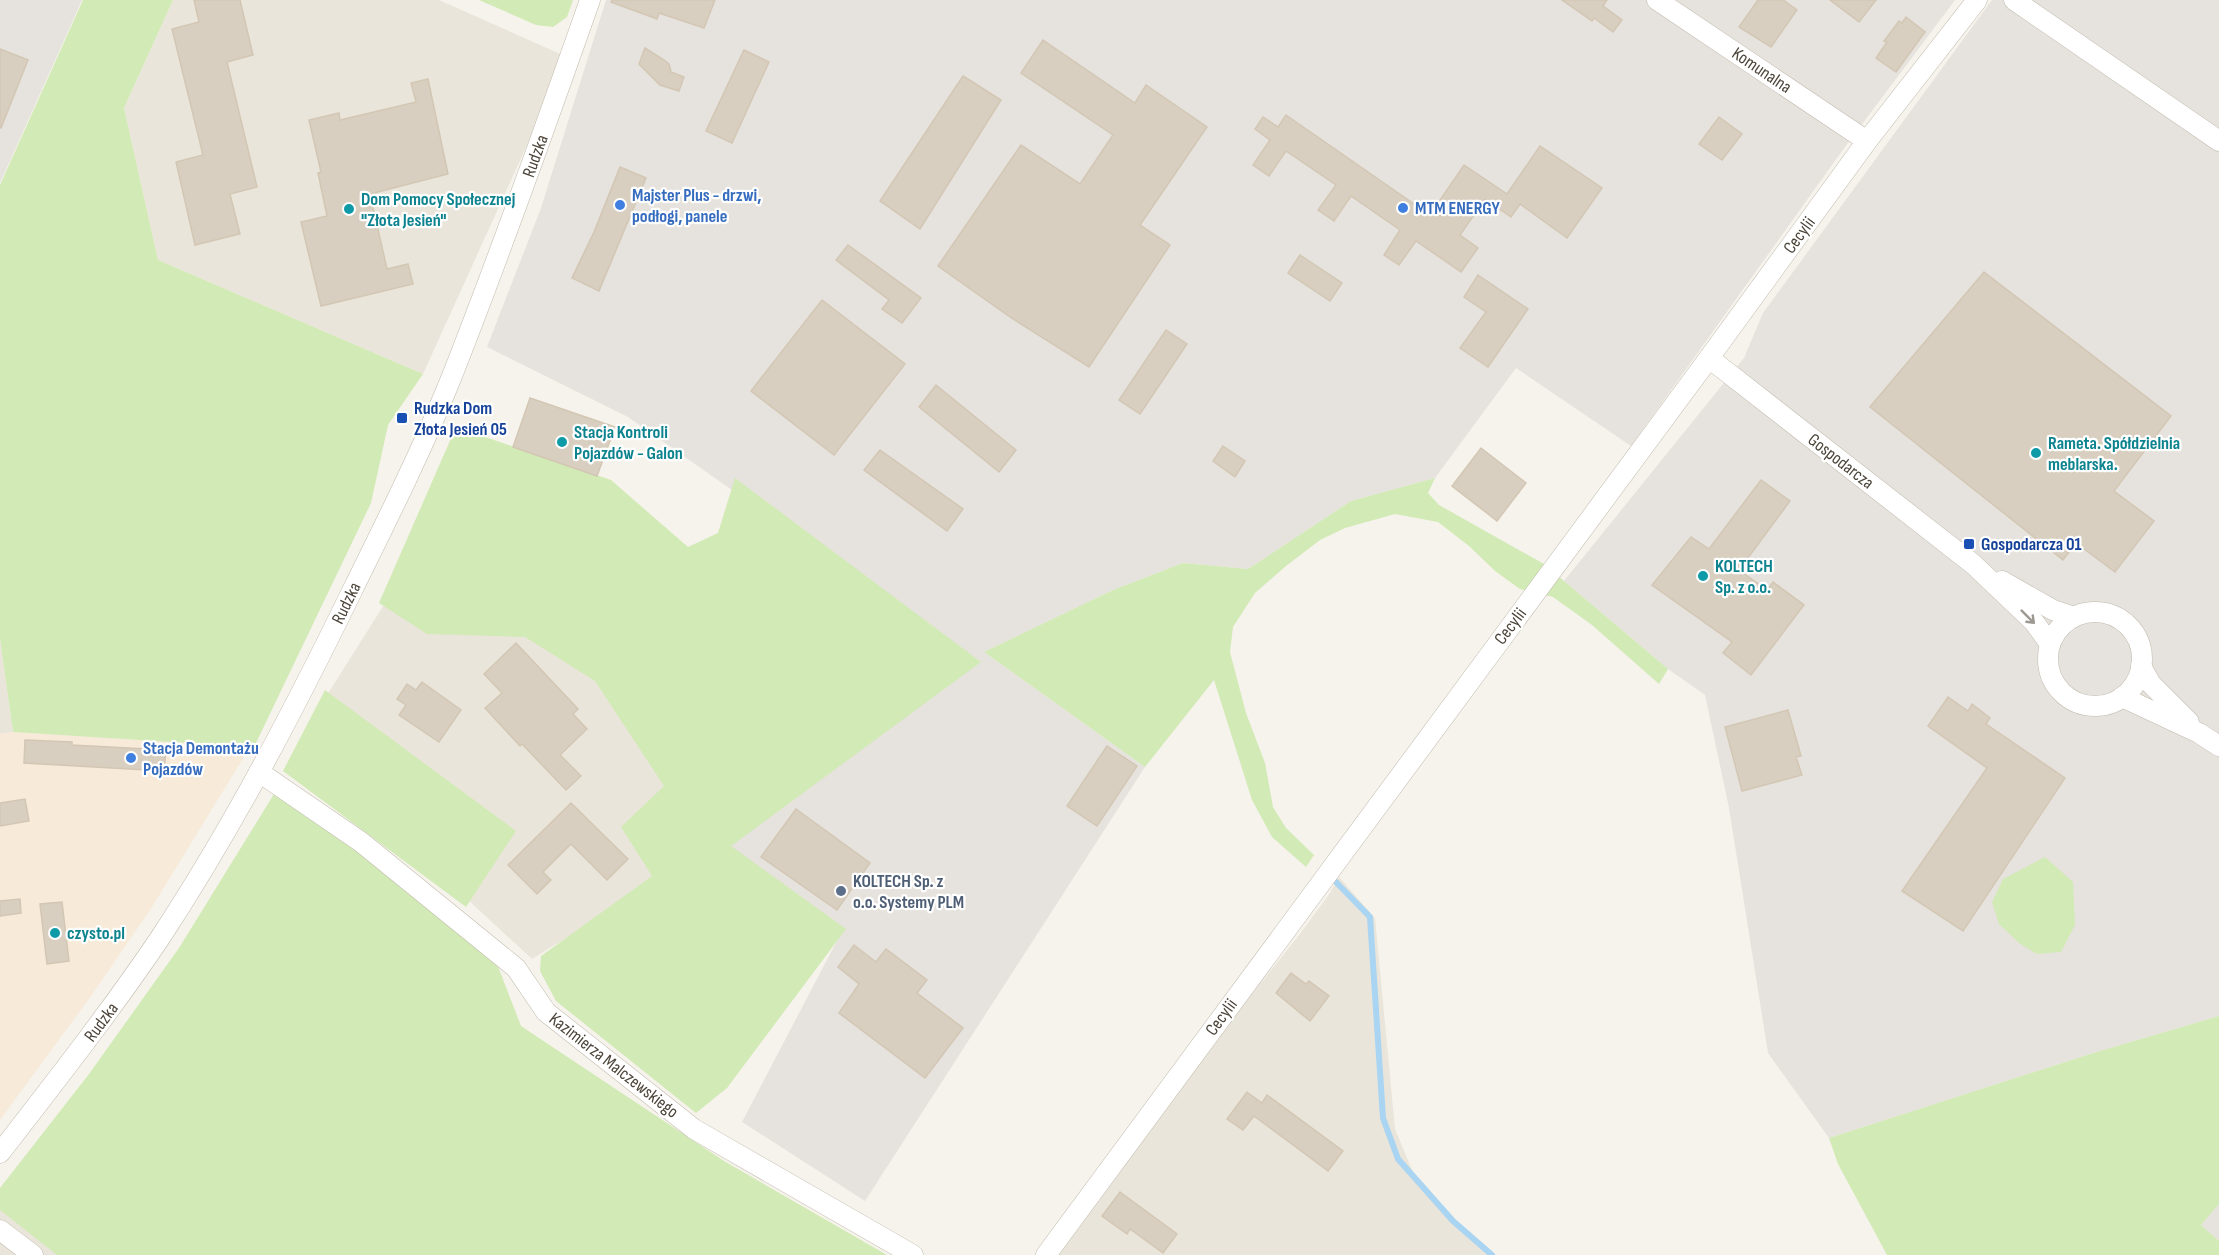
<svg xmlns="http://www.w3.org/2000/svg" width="2219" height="1255" font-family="'Sofia Sans Condensed',sans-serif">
	<rect width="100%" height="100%" fill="#f6f3ec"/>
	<!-- residential -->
	<g fill="#eae5da">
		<path d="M173,0H439L567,57L423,374L158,260L124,108Z"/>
		<path d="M387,600L518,627L599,671L674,777L671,873L532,959L466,898L327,695Z"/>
		<path d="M0,639L13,732L0,734Z"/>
		<path d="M1339,877L1375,918L1395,1129L1415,1177L1488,1255H1056L1178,1086L1296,939L1328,896Z"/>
		<path d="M0,1202L74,1255H0Z"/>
	</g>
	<!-- commercial -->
	<path fill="#f7ead8" d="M14,732L250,747L152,907L91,996L0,1120V734Z"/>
	<!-- industrial -->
	<g fill="#e6e2dd">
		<path d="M0,0H82L0,183Z"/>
		<path d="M606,0H1955L1842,151L1631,446L1516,368L1435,478L1351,501L1248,569L1183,563L1113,590L984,652L1145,767L865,1201L742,1122L841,933L717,847L974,660L628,417L487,347L541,208Z"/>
		<path d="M1992,0H2219V1016L2090,1054L1829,1138L1768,1053L1729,808L1705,695L1668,669L1564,581L1744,358L1763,313Z"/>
		<path d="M2219,1204V1241L2201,1225Z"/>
	</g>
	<!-- green -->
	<g fill="#d2eab5">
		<path d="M83,0H173L124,108L158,260L423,374L388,425L371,503L256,743L250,747L13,732L0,639V185Z"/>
		<path d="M479,0H573L567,17L553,27L536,25Z"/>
		<path d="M456,427L611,480L688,547L718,533L735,478L981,662L731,846L846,929L727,1088L696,1113L556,1001L540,971L541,956L652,876L621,827L664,786L595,681L525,637L427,634L379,603Z"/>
		<path d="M1435,478L1428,493L1439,505L1544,564L1668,669L1659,684L1592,625L1553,597L1520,589L1495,571L1469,546L1438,522L1395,514L1345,528L1320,540L1286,566L1255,593L1233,627L1230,652L1246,713L1265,763L1273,807L1286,828L1314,855L1306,867L1272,837L1252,800L1214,680L1145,767L984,652L1113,590L1183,563L1248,569L1351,501Z"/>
		<path d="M325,690L516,831L466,907L283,771Z"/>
		<path d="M274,794L383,870L497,964L521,1026L724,1161L887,1255H57L0,1210V1188L89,1074L179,948Z"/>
		<path d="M2045,857L2073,882L2075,925L2061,952L2037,954L2019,943L1999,924L1992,902L2003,879Z"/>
		<path d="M2219,1016V1204L2201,1225L2219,1241V1255H1887L1838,1164L1829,1138L2090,1054Z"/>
	</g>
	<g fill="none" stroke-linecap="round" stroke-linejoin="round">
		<!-- stream -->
		<path stroke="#a9d4f2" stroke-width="6" d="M1335,881L1370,917L1383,1118L1398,1159L1453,1221L1492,1255"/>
	</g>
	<!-- building -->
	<g fill="#d8cfc1" stroke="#d3c7b4" stroke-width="1.5">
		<path d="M194,0H240L253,55L227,62L257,187L230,194L240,234L195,245L176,162L203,155L172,29L199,22Z"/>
		<path d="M612,0H715L704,28L659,13L657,19L611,2Z"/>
		<path d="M1562,0H1607L1603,6L1622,20L1613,32L1594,18L1592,21Z"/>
		<path d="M1758,0H1783L1797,10L1771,47L1739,27Z"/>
		<path d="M1830,0H1876L1859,22Z"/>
		<path d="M1906,17L1925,32L1896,72L1876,58L1887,42L1884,41L1899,21L1902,23Z"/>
		<path d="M1043,40L1135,103L1146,85L1207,127L1140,225L1170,245L1089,367L1010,317L938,266L1021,145L1080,184L1113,135L1021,73Z"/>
		<path d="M645,48L664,60L669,64L671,72L684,77L679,91L660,85L639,64Z"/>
		<path d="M0,49L28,60L1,128H0Z"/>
		<path d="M744,50L769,62L732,143L706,131Z"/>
		<path d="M963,76L1001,100L920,229L880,201Z"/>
		<path d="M428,79L448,174L370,194L387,269L408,264L413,284L321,306L301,222L327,216L318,173L321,172L309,120L339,113L340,120L416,102L411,83Z"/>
		<path d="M1286,115L1430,215L1464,165L1507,194L1540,146L1602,188L1567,238L1520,204L1511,217L1485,199L1460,235L1478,248L1461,272L1416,241L1399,265L1384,255L1400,230L1351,196L1334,221L1318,210L1336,185L1286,151L1269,176L1253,165L1270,140L1255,129L1263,117L1278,127Z"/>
		<path d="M1719,117L1742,134L1722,160L1699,144Z"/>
		<path d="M620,167L646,178L599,291L572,278L594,232Z"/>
		<path d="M848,245L921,298L902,323L882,309L889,300L836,260Z"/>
		<path d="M1300,255L1342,283L1330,301L1288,273Z"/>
		<path d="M1984,272L2171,416L2114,491L2154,521L2115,572L2076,543L2063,560L1870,407Z"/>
		<path d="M1478,275L1528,309L1488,367L1460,348L1486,312L1464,297Z"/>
		<path d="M822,300L905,364L834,455L751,391Z"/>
		<path d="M1166,330L1187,344L1140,414L1119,400Z"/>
		<path d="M936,385L1016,450L999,472L919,407Z"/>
		<path d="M530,398L615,427L597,476L513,447Z"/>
		<path d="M1223,446L1245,461L1235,477L1213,461Z"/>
		<path d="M1481,448L1526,483L1497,521L1452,486Z"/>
		<path d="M880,450L963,509L947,531L864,470Z"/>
		<path d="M1761,480L1790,501L1739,570L1767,590L1773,582L1804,605L1751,675L1723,653L1732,642L1652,585L1691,537L1709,549Z"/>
		<path d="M516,643L578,709L573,714L587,729L560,755L581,776L566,790L522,744L520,746L485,708L502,693L484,674Z"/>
		<path d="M422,682L461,710L439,742L399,715L406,705L397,699L407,684L416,690Z"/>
		<path d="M1948,697L1968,711L1972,704L1990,718L1986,724L2065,778L1963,931L1902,891L1987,768L1928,726Z"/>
		<path d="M1788,710L1801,756L1796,757L1802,775L1742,791L1725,727Z"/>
		<path d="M25,740L72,742V745L166,750L164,771L24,763Z"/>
		<path d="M1107,746L1137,766L1097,826L1067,806Z"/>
		<path d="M25,799L29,821L0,826V803Z"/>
		<path d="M571,803L628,859L607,880L571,844L543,872L551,880L537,894L508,865Z"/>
		<path d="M796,809L870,863L837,910L761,857Z"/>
		<path d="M20,899L21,913L0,916V901Z"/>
		<path d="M62,902L69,961L47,964L40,904Z"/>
		<path d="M854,945L876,962L886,949L927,980L917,993L963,1028L925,1078L839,1013L859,984L838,967Z"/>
		<path d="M1291,973L1306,984L1309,981L1329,996L1310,1021L1276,993Z"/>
		<path d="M1247,1092L1262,1103L1267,1095L1343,1151L1328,1171L1254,1116L1243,1130L1227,1119Z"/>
		<path d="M1120,1192L1177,1234L1163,1253L1130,1229L1127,1234L1102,1216Z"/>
	</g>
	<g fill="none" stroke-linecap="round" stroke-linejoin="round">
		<defs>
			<g id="minor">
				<path d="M1657,0L1867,141"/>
				<path d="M2014,0L2219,141"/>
				<path d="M1709,358L1973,564L2034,622L2050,644"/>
				<path d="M2002,581L2053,610L2074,617"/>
				<circle cx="2095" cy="659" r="47"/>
				<path d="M2141,666L2151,684L2189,722"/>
				<path d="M2122,697L2199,733L2219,746"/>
				<path d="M259,772L361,842L516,968L546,1012L694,1129L913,1255"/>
				<path d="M0,1153C55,1082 110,1012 160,938C233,827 295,708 353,589C387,520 421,452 450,381C500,255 545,128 590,0"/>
				<path d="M0,1230L33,1255"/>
				<path d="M1046,1255L1709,358L1867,141L1977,0"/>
			</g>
		</defs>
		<!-- minor casing -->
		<use href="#minor" stroke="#c2bbae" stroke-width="21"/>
		<!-- minor -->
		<use href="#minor" stroke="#fff" stroke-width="20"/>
	</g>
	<!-- one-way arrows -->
	<defs><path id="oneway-shaft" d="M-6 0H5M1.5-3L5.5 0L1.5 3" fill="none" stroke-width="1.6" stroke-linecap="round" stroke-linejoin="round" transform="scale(1.5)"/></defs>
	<use stroke="#9c9892" href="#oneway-shaft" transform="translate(2028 617) rotate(45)"/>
	<!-- markers -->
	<g fill="#3f7fe0" stroke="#fff" stroke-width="2">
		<circle cx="620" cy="205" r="6"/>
		<circle cx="1403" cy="208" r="6"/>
		<circle cx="131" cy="758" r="6"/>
	</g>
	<g fill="#0f9aa8" stroke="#fff" stroke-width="2">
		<circle cx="349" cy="209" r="6"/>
		<circle cx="562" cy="442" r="6"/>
		<circle cx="2036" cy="453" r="6"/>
		<circle cx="1703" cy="576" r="6"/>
		<circle cx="55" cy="933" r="6"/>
	</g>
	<g fill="#1a4fb4" stroke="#fff" stroke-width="2">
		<rect x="396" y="412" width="12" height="12" rx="3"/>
		<rect x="1963" y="538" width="12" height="12" rx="3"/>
	</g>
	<circle fill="#5c6f8a" stroke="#fff" stroke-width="2" cx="841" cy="891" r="6"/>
	<g text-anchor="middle" stroke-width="4.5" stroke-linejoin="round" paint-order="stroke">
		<!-- street labels -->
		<g font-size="18" fill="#4b4439" stroke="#fff">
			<text transform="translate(1762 70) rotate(34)" y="6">Komunalna</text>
			<text transform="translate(535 156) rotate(-70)" y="6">Rudzka</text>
			<text transform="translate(1799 235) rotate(-54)" y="6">Cecylii</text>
			<text transform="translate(1841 461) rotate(38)" y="6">Gospodarcza</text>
			<text transform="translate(346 603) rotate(-64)" y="6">Rudzka</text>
			<text transform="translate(1510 626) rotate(-53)" y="6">Cecylii</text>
			<text transform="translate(1221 1017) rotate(-54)" y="6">Cecylii</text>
			<text transform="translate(101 1022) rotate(-53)" y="6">Rudzka</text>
			<text transform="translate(614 1065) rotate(38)" y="6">Kazimierza Malczewskiego</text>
		</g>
		<!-- shop labels -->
		<g font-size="18" font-weight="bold" fill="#366cbe" stroke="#fff" text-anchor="start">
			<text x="632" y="201">Majster Plus - drzwi,<tspan x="632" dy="21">podłogi, panele</tspan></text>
			<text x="1415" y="214">MTM ENERGY</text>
			<text x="143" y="754">Stacja Demontażu<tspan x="143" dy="21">Pojazdów</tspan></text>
		</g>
		<!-- culture labels -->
		<g font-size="18" font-weight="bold" fill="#0d838f" stroke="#fff" text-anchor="start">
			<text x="361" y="205">Dom Pomocy Społecznej<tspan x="361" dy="21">"Złota Jesień"</tspan></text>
			<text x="574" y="438">Stacja Kontroli<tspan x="574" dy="21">Pojazdów - Galon</tspan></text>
			<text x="2048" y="449">Rameta. Spółdzielnia<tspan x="2048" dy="21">meblarska.</tspan></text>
			<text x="1715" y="572">KOLTECH<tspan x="1715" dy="21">Sp. z o.o.</tspan></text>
			<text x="67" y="939">czysto.pl</text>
		</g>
		<!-- transit labels -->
		<g font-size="18" font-weight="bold" fill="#164399" stroke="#fff" text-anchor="start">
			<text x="414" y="414">Rudzka Dom<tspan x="414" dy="21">Złota Jesień 05</tspan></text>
			<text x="1981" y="550">Gospodarcza 01</text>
		</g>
		<!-- service labels -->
		<g font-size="18" font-weight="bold" fill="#4e5e75" stroke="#fff" text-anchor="start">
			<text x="853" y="887">KOLTECH Sp. z<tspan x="853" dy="21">o.o. Systemy PLM</tspan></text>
		</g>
	</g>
</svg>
